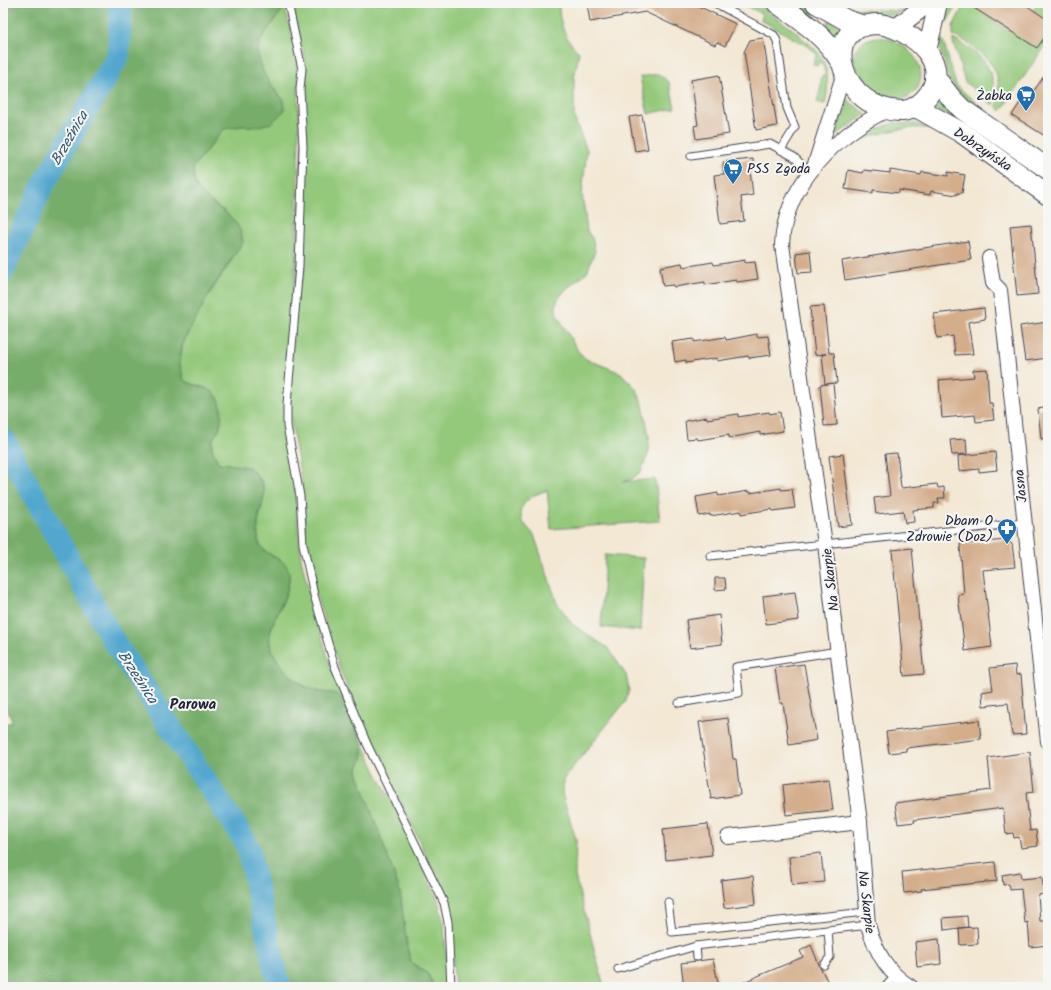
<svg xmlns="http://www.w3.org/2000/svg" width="1051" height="990" font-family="Kalam,sans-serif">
	<rect width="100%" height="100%" fill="#f6f6f2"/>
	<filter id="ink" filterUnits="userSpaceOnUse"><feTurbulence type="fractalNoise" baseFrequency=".025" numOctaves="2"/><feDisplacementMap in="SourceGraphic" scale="8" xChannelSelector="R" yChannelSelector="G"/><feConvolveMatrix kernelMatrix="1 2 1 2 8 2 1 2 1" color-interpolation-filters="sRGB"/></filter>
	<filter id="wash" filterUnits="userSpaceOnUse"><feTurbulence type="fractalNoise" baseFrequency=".012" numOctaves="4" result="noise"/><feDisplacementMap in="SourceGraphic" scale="16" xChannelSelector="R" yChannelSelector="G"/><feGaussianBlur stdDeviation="0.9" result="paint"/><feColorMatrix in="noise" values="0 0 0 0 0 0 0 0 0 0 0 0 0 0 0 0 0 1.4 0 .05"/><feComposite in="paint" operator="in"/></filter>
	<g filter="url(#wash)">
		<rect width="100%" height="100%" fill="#f3e8d4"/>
		<!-- green -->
		<g fill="#94c97b" stroke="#5b765b">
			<path d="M283,3L298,56V67L299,131L295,267L284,421L294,478L301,558L309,593L331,668L374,768L396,809L438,900L444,924L448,987H434L428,974L412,963L408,952L357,771L361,761L341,698C329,690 329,694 318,691C298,686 281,669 272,650C261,627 291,602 289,575C287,556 265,558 259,543C250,517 282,484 248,470C237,466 230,463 219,463C215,457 211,450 212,443C212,438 217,433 219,429C223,418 223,403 215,394C207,386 193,386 184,380C183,375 180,370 180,365C177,338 217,283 232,260L226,212L207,199L195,185L193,167L224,129L241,126H259L284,100C274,90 254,64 257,49C262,34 274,20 284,8Z"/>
			<path d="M291,3H559C558,21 565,40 579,52L574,79V118L587,150L582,193L587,231L592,238L595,251L587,272L564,291L558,299L556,305V313L578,351L586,359L621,373L637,390L643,405L649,436L648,455L640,473L632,479L622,482L655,479L660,521L551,529L547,490L532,496L524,504L520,510L522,521L534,535L557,603L572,624L609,649L626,675L629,689L626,701L565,777L562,793L576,840L575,876L604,987H455L448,907L445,898L412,825L368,739L340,670L316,594L306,544L302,484L291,422L290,408L305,80V59Z"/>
			<path d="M740,3H756L799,34C803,41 810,43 815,49C830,62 829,86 825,104L817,102L821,86V77L826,75L824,68L819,61L817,66L813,64L817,54L810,48L761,20L763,14Z"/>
			<path d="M790,3H801L816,12L811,18Z"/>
			<path d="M948,3H958L947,22H940L943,12Z"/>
			<path d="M965,3H971L970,5L1003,27L1004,25L1048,32V41L1001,111L997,107C1001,77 998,66 974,48C967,43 962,38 953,36V26Z"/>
			<path d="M1038,3L1048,10V20L1033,10Z"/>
			<path d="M840,8L903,11H905L894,15L873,13L861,15Z"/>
			<path d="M830,20L843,28L837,40L823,28Z"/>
			<path d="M877,37C901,37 932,64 917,89C913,94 906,99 899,99C867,102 828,45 877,37Z"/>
			<path d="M938,38L943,40L956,85L986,112L984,115L975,109L950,82Z"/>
			<path d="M953,39C983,55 998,69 993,105L965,82L953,42Z"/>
			<path d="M658,74L669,82L675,108L648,114L640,77Z"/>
			<path d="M846,99L866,114L832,138Z"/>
			<path d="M940,99L975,130L932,108Z"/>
			<path d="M894,123L917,124L929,128C906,126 879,133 858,141L857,140L870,132Z"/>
			<path d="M605,555L644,558L640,631L601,627Z"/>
		</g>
		<!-- forest -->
		<path fill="#77ad6b" stroke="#4c6853" d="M3,3H283L284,8L263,36L257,51L263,71L272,88L284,100L285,110L271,123L259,126H241L224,129L193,167C193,173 193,181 196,186C209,209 240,211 243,242L212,289L182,344L180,364L184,380C193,386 207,386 215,394C223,403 223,418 219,429C217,433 212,438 212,443C211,450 215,457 219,463L249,467C278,495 255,502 258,533C258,537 258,542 260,545C268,559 287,556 289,573C291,601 263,625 271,648C279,668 299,687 319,692C327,693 331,691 339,696C344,700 361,740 363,748C364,756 360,764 357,771L400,891L408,952L412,963L428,974L434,987H3V724L12,722L3,698Z"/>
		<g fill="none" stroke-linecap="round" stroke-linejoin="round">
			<!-- river -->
			<g stroke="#52a7ce" stroke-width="23">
				<path d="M3,271L45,181L118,56L121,3"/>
				<path d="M3,439L113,640L247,844L279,987"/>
			</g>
		</g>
		<g id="blocks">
			<!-- building -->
			<g fill="#d4ad8b">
				<path d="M587,3H696V5L736,24L725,46L717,42L715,45L645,12L590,22Z"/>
				<path d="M966,3H1023L1048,20V32L1037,48Z"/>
				<path d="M763,38L777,126L756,130L744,52L750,40Z"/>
				<path d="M1048,71V138L1012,115L1024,97L1027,100Z"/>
				<path d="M719,75L729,134L696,139L694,126L698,125L691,80Z"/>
				<path d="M642,115L648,149L635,151L629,117Z"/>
				<path d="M753,159L754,170L750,171L753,195L741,197L744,221L720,224L714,175L724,174L723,162Z"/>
				<path d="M848,170L863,173L864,170L890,173V170L921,175L922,172L948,176V172L965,175L962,193H957V195L931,191L930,195L899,190V193L873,190V193L845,189Z"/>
				<path d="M1031,224L1038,294L1017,296L1010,226Z"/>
				<path d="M968,241L971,260L845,280L842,261Z"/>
				<path d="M810,251L812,272L798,273L796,253Z"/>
				<path d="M745,260V263L755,262L758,279L737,282L736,280L705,285V282L674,287L673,285L663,286L660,267L682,263L683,267L713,262L714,265Z"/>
				<path d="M824,306L829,353H834L837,383L825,384L822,354H826L815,355L810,307Z"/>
				<path d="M984,308L985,319L968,322L973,354L955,355L953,336L937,338L934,314Z"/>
				<path d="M1048,322V358L1025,361L1020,326Z"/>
				<path d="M757,334V337L768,336L771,355L749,358L748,356L717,361V358L686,363V360L675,362L672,342L694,339V342L725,337L726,340Z"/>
				<path d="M987,369L989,403H992L994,420L976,422L975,415L942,418L939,380L974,377L973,370Z"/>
				<path d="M833,383L837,425L824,426L820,385Z"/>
				<path d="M1048,407V438L1041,439L1038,409Z"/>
				<path d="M769,412L770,414L780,412L783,431L760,435V432L729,438V435L698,440L697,438L687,439L685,421L707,417V419L738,414V417Z"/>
				<path d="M966,439L967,454L952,455L950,440Z"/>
				<path d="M995,452L997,470L979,472V469L959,471L958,456Z"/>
				<path d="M897,453L901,488L937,484L938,488L944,487L945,498H938L939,503H934V508L913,510L914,522L905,523L903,511L876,514L874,498L890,496L885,454Z"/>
				<path d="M843,454L852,525L838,527L829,456Z"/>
				<path d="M781,488V490L792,489L795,508L773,511L772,509L741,514V511L710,516V514L699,516L696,497L718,493V496L749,491L750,493Z"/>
				<path d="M1007,540L1012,544L1015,567L983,570L992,647L965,651L958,595L964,594L960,544Z"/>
				<path d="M912,548L924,674L904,676L892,550Z"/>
				<path d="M715,578H725L726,589L715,590Z"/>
				<path d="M795,592L799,620L766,624L763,596Z"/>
				<path d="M719,615L722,644L690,648L686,620Z"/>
				<path d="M804,664L817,740L789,745L783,703H780L775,668Z"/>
				<path d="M1015,665L1016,675L1021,674L1026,734L1012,735L1008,703L983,706L982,692L993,690L990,668Z"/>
				<path d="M728,718L733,759H736L740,795L711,799L699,722Z"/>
				<path d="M979,720L981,739L906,748V751L889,753L886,732Z"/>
				<path d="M1030,752L1034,792L1026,793L1030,831L1036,830L1038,846L1021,848L1019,837L1014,838L1013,833L1006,834L1003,808L914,820L915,822L898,824L895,803L991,790L988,758Z"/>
				<path d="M829,779L833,810L786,815L783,785Z"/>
				<path d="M708,824L712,855L666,860L663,829Z"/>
				<path d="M821,853L824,882L792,885L789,857Z"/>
				<path d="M995,862L997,881L921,889L922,891L904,893L902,872Z"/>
				<path d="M1020,872L1021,879L1042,877L1044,894L1038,895L1040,921H1046L1048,945L1030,947L1028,922L1025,923L1021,889L1010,890L1009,884L1003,885L1002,875Z"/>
				<path d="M753,876L756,904L724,908L721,880Z"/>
				<path d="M967,916L968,927L944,930L943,918Z"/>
				<path d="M977,927L978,944L960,945L959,928Z"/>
				<path d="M939,939L941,964L917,967L915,942Z"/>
				<path d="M811,945L820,967L828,982L817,987H732L803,957L800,951Z"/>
				<path d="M713,959L719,987H684L681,963Z"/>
			</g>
		</g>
	</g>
	<g filter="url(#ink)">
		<use href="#blocks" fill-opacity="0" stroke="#414052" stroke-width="1"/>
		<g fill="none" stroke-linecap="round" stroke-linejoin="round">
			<defs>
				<g id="service">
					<path d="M288,3L302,69L300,89L303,147L299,266L287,404V426L300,496L303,544L314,595L335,667L367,744L444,903L448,922L451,987"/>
					<path d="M715,3L774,35L777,41L787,108L795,127L781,150"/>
					<path d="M691,156L770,144L794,157L810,173"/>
					<path d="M710,556L1024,523"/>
					<path d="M679,703L739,693L736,667L838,651"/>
					<path d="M668,902L672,932L866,912"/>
					<path d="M696,946L697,957"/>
					<path d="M824,965L830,957L828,930"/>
					<path d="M618,969L696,946L868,925"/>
					<path d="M885,987L896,975"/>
				</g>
				<g id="minor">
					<path d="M890,109C838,132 784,185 782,245L825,544L841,680L860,822L868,925C875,950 888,974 911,987"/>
					<path d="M815,164L844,73"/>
					<path d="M989,258L993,283L1000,290L1048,742"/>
					<path d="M728,837L860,822"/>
				</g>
				<g id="tertiary">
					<path d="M896,28L928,3"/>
					<path d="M927,51L938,3"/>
				</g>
				<g id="secondary">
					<path d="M777,3C801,20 825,36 841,62"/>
					<path d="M816,3L846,20L864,26"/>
					<path d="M879,24C913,29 957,66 924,100C918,106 912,110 903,111C841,112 814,24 879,24Z"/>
					<path d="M935,77L952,99L962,109L1048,169"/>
					<path d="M916,107L962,133L1048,195"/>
				</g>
			</defs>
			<!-- service casing -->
			<use href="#service" stroke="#414052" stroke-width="9"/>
			<!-- minor casing -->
			<use href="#minor" stroke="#414052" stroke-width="16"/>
			<!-- tertiary casing -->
			<use href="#tertiary" stroke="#414052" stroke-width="20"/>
			<!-- secondary casing -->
			<use href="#secondary" stroke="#414052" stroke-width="22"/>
			<!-- service -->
			<use href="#service" stroke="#fff" stroke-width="7"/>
			<!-- minor -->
			<use href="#minor" stroke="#fff" stroke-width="14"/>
			<!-- tertiary -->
			<use href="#tertiary" stroke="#fff" stroke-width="18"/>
			<!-- secondary -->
			<use href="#secondary" stroke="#fff" stroke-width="20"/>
		</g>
	</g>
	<!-- icons -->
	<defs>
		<symbol id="supermarket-pin" viewBox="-11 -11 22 30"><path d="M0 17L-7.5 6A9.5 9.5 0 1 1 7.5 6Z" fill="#1f6fb2" stroke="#f6f6f2"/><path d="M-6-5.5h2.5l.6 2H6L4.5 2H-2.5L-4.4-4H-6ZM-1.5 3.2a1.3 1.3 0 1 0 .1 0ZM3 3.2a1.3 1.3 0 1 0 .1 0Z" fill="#fff"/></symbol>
		<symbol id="pharmacy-pin" viewBox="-11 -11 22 30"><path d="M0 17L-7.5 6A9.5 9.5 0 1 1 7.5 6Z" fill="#1f6fb2" stroke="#f6f6f2"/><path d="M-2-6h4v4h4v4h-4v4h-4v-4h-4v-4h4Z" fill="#fff"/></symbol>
	</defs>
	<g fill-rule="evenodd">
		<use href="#supermarket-pin" x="1015" y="84" width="22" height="30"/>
		<use href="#supermarket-pin" x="722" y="157" width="22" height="30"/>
		<use href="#pharmacy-pin" x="996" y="517" width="22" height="30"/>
	</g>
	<g text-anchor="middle" stroke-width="4" stroke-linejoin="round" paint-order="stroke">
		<!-- poi labels -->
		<g font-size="14" fill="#22223b" stroke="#f6f6f2" text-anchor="end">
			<text x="1012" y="100">Żabka</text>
			<text x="747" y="173" text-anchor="start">PSS Zgoda</text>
			<text x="993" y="525">Dbam O<tspan x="993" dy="16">Zdrowie (Doz)</tspan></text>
		</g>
		<!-- street labels -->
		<g font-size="14" fill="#22223b" stroke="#f6f6f2">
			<text transform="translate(983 149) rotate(34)" y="5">Dobrzyńska</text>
			<text transform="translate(1020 486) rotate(-96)" y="5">Jasna</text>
			<text transform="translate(830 580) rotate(-97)" y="5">Na Skarpie</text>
			<text transform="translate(867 902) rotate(83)" y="5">Na Skarpie</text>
		</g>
		<!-- water labels -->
		<g font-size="15" font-style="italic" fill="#355776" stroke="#f6f6f2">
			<text transform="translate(69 138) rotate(-60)" y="5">Brzeźnica</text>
			<text transform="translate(138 677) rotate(57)" y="5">Brzeźnica</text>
		</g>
		<!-- neighbourhood labels -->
		<g font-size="15" font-weight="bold" fill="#22223b" stroke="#f6f6f2">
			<text x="193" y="709">Parowa</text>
		</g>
	</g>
	<!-- margin -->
	<rect width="1051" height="990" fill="none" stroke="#f6f6f2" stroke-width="16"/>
</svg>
